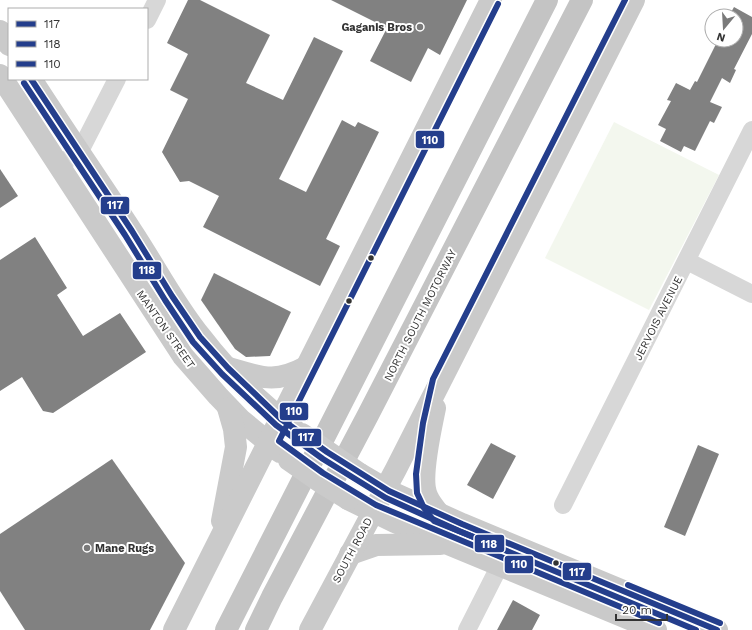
<svg xmlns="http://www.w3.org/2000/svg" width="752" height="630" font-family="'Work Sans',sans-serif">
	<rect width="100%" height="100%" fill="#fff"/>
	<!-- green -->
	<path fill="#f3f7ee" d="M614,122L719,175L649,310L545,258Z"/>
	<!-- building -->
	<g fill="#818181">
		<path d="M188,0H200L270,35L246,83L283,100L314,37L343,51L279,179L306,192L342,120L355,127L358,122L379,132L326,239L340,246L320,286L203,227L219,196L189,181L180,182L162,152L188,99L170,90L188,54L167,43Z"/>
		<path d="M331,0H467L440,55L428,48L411,82L370,61L387,28Z"/>
		<path d="M734,7L752,17V34L734,69L736,70L730,83L722,78L710,102L722,107L714,123L710,121L695,151L684,146L681,152L660,141L666,129L658,125L671,101L667,100L676,83L690,90L695,81L697,82L718,40H736V16H729Z"/>
		<path d="M0,169L18,196L0,208Z"/>
		<path d="M35,237L67,288L57,295L83,336L120,313L146,352L53,413L43,411L22,377L0,391V260Z"/>
		<path d="M214,273L291,312L270,356L246,357L235,349L201,300Z"/>
		<path d="M491,443L516,456L493,499L467,485Z"/>
		<path d="M698,445L719,454L685,536L664,527Z"/>
		<path d="M112,459L185,563L150,630H25L0,591V534Z"/>
		<path d="M513,600L540,615L532,630H497Z"/>
	</g>
	<g fill="none" stroke-linecap="round" stroke-linejoin="round">
		<!-- minor -->
		<g stroke="#d7d7d7" stroke-width="18">
			<path d="M147,20L157,0"/>
			<path d="M59,164L79,153L117,79"/>
			<path d="M687,261L752,294"/>
			<path d="M563,505L752,130"/>
			<path d="M467,630L500,565"/>
		</g>
		<!-- major -->
		<g stroke="#cacaca" stroke-width="22">
			<path d="M0,31L9,45"/>
			<path d="M0,75L183,356L218,396L241,420L280,452"/>
			<path d="M31,79C64,130 98,180 131,230C155,266 174,304 201,337C227,371 259,402 293,428"/>
			<path d="M229,368C263,378 275,384 308,366"/>
			<path d="M435,408C431,428 420,475 426,493C428,501 434,507 439,514"/>
			<path d="M360,474L389,491L462,524L717,630"/>
			<path d="M348,499L395,522L656,630"/>
			<path d="M222,521L236,447L234,429L228,408"/>
			<path d="M350,554L376,545L440,544"/>
			<path d="M174,630L491,0"/>
			<path d="M310,630L396,469L634,0"/>
		</g>
		<!-- highway -->
		<g stroke="#c4c4c4" stroke-width="22">
			<path d="M226,630L547,0"/>
			<path d="M256,630L272,597L368,415L582,0"/>
		</g>
		<!-- major-bridge -->
		<g stroke="#cacaca" stroke-width="22">
			<path d="M302,434L360,474"/>
			<path d="M289,460L322,483L348,499"/>
		</g>
		<defs>
			<path id="bus-1" d="M31,79L132,231L172,296L200,337L228,368L281,419L327,452L389,491L462,524L717,630"/>
			<path id="bus-2" d="M24,83L125,235L165,300L193,342L222,374L276,425L323,459L386,498L459,531L696,630"/>
			<g id="bus-3">
				<path d="M498,4L279,441L323,473L376,505L659,623"/>
				<path d="M481,540L434,521L424,508L417,493L416,474L423,423L433,379L625,0"/>
				<path d="M628,585L720,623"/>
			</g>
		</defs>
		<!-- bus-1 casing -->
		<use href="#bus-1" stroke="#fff" stroke-width="9"/>
		<!-- bus-2 casing -->
		<use href="#bus-2" stroke="#fff" stroke-width="9"/>
		<!-- bus-3 casing -->
		<use href="#bus-3" stroke="#fff" stroke-width="9"/>
		<!-- bus-1 -->
		<use href="#bus-1" stroke="#243e8c" stroke-width="6"/>
		<!-- bus-2 -->
		<use href="#bus-2" stroke="#243e8c" stroke-width="6"/>
		<!-- bus-3 -->
		<use href="#bus-3" stroke="#243e8c" stroke-width="6"/>
	</g>
	<!-- markers -->
	<g fill="#7a7a7a" stroke="#fff" stroke-width="1.5">
		<circle cx="420" cy="27" r="4"/>
		<circle cx="87" cy="548" r="4"/>
	</g>
	<g fill="#333" stroke="#fff" stroke-width="1.5">
		<circle cx="371" cy="258" r="3.5"/>
		<circle cx="349" cy="301" r="3.5"/>
		<circle cx="556" cy="563" r="3.5"/>
	</g>
	<g text-anchor="middle" stroke-width="4" stroke-linejoin="round" paint-order="stroke">
		<!-- poi labels -->
		<g font-size="11" font-weight="bold" fill="#333" stroke="#fff" text-anchor="end">
			<text x="412" y="31">Gaganis Bros</text>
			<text x="95" y="552" text-anchor="start">Mane Rugs</text>
		</g>
		<!-- street labels -->
		<g font-size="11" fill="#333" stroke="#fff">
			<text transform="translate(420 315) rotate(-63)" y="4">NORTH SOUTH MOTORWAY</text>
			<text transform="translate(658 318) rotate(-63)" y="4">JERVOIS AVENUE</text>
			<text transform="translate(166 329) rotate(55)" y="4">MANTON STREET</text>
			<text transform="translate(352 550) rotate(-62)" y="4">SOUTH ROAD</text>
		</g>
	</g>
	<g stroke="#fff" stroke-width="1.5">
		<rect x="415" y="130" width="30" height="19" rx="4" fill="#243e8c"/>
		<rect x="100" y="196" width="30" height="19" rx="4" fill="#243e8c"/>
		<rect x="132" y="261" width="30" height="19" rx="4" fill="#243e8c"/>
		<rect x="279" y="402" width="30" height="19" rx="4" fill="#243e8c"/>
		<rect x="291" y="428" width="31" height="19" rx="4" fill="#243e8c"/>
		<rect x="474" y="534" width="31" height="19" rx="4" fill="#243e8c"/>
		<rect x="504" y="555" width="30" height="19" rx="4" fill="#243e8c"/>
		<rect x="562" y="562" width="30" height="19" rx="4" fill="#243e8c"/>
	</g>
	<g font-size="11" text-anchor="middle" font-weight="bold" fill="#fff">
		<text x="430" y="144">110</text>
		<text x="115" y="209">117</text>
		<text x="147" y="274">118</text>
		<text x="294" y="415">110</text>
		<text x="306" y="441">117</text>
		<text x="489" y="548">118</text>
		<text x="519" y="568">110</text>
		<text x="577" y="576">117</text>
	</g>
	<!-- legend -->
	<rect x="8" y="8" width="140" height="72" fill="#ffffff" stroke="#adadad"/>
	<rect x="16" y="21" width="20" height="6" fill="#243e8c" stroke="#adadad"/>
	<text x="44" y="28" font-size="12" fill="#333333">117</text>
	<rect x="16" y="41" width="20" height="6" fill="#243e8c" stroke="#adadad"/>
	<text x="44" y="48" font-size="12" fill="#333333">118</text>
	<rect x="16" y="61" width="20" height="6" fill="#243e8c" stroke="#adadad"/>
	<text x="44" y="68" font-size="12" fill="#333333">110</text>
	<!-- north arrow -->
	<g transform="translate(724 28) rotate(198)"><circle r="19" fill="#ffffff" stroke="#adadad"/>
	<path d="M0-3L7 15L0 10L-7 15Z" fill="#7a7a7a"/>
	<text y="-6" font-size="11" font-weight="bold" text-anchor="middle" fill="#333333">N</text>
	</g>
	<!-- scale -->
	<path d="M616 614v6h51v-6" fill="none" stroke="#333333" stroke-width="2"/>
	<text x="622" y="614" font-size="12" fill="#333333" stroke="#ffffff" stroke-width="3" paint-order="stroke">20 m</text>
</svg>
